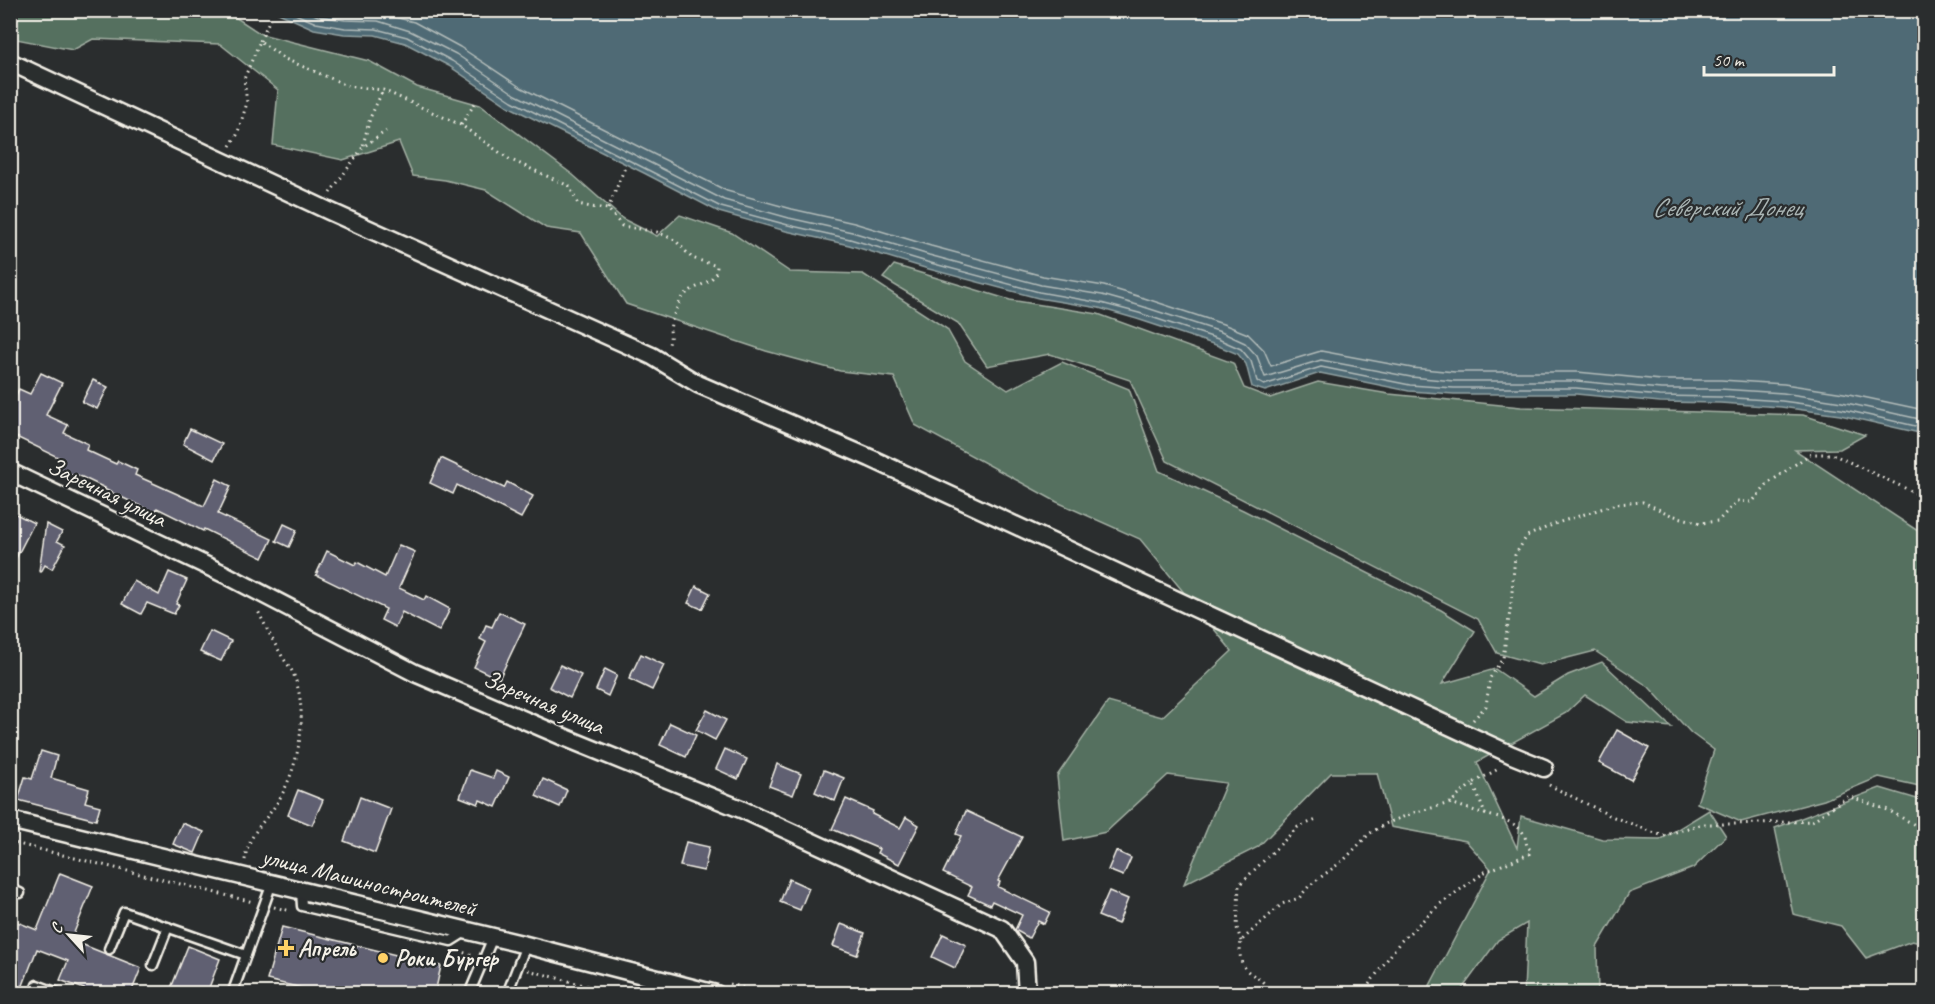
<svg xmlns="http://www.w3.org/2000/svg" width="1935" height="1004" font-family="Caveat,sans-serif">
	<rect width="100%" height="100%" fill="#2a2d2e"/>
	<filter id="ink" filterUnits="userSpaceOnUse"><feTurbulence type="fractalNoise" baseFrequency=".0167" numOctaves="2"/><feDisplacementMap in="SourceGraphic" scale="12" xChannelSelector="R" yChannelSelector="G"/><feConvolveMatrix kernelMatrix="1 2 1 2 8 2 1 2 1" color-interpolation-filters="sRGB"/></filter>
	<g filter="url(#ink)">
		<!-- green -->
		<g fill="#54705f" stroke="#a4b0a4" stroke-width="1.5">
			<path d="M10,11H226L261,34L369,61L417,87L480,105L573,175L623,219L657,236L680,215L732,233L790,272L863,274L947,329L965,361L1008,390L1062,362L1129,389L1159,471L1243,510L1441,610L1475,631L1442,684L1495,669L1534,696L1568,675L1602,662L1671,727L1627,722L1585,695L1566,713L1477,762L1517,848L1521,816L1602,839L1660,840L1709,810L1726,836L1693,868L1629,893L1597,947L1598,994L1524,993L1527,923L1498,940L1459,993H1426L1491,869L1466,841L1391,827L1377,773H1331L1258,847L1184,884L1226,783L1168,775L1106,832L1064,841L1057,776L1108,702L1162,717L1232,651L1140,539L1057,502L915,425L894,377L840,371L766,351L626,304L581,233L546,228L486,190L445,180L413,176L399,142L343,160L273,145L278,90L220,44L93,39L73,50L11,38Z"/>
			<path d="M894,265L1010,300L1098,314L1233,363L1244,388L1270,398L1318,382L1389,394L1521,407L1803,415L1865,435L1840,449L1795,450L1924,535V787L1879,777L1824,800L1741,822L1697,803L1714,750L1691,733L1649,687L1595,651L1540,665L1497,653L1478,619L1167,461L1130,380L1050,354L987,366L958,323L883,278Z"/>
			<path d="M1880,788L1924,801V944L1912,941L1866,958L1841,926L1793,914L1775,828Z"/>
		</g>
		<!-- water -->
		<path fill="#4f6b74" stroke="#91a1a2" stroke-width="1.5" d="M274,11H1924V434L1840,415L1781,407L1720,403L1660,402L1576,394H1454L1409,391L1320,373L1265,391L1252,387L1246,364L1238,354L1216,345L1137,319L1099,308L1038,298L925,268L849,245L786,231L719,212L644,173L508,106L449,66L405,43L375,35L344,34L314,29Z"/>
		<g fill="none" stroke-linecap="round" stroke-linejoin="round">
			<!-- shore -->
			<g stroke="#b2bbba" stroke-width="1.5">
				<path d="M286,10L316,23L345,28L376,29L407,37L452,61L512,101L721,207L788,225L850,239L927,262L1039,292L1101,303L1139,313L1218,339L1241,349L1251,361L1257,381L1264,385L1321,367L1410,385L1454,388H1576L1660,396L1720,397L1782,401L1841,409L1924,428"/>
				<path d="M305,10L318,16L345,20L378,21L410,31L456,54L516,95L724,200L789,218L852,232L929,255L1041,285L1102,295L1141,306L1221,332L1245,343L1257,356L1265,377L1321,360L1411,377L1454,381H1577L1661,389H1720L1783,393L1842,402L1924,420"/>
				<path d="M342,10L379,13L414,22L460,47L520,87L727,191L792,209L854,223L931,246L1043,276L1104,286L1144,298L1223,324L1248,334L1264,350L1271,366L1321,351L1412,368L1455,372H1577L1661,380H1721L1784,384L1844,393L1924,410"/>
			</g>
		</g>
		<!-- building -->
		<g fill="#616072" stroke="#f4f1e8" stroke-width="1.5">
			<path d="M41,373L62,383L46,415L68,425L64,433L88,444L86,450L116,464L118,461L137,470L135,475L204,506L217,479L231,486L218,514L272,539L263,558L204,529L203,531L157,508L155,513L104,489L105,488L78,475L77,478L56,468L60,458L10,434V407L19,389L30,394Z"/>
			<path d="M93,380L108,387L97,409L82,402Z"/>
			<path d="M190,429L222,444L214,460L183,444Z"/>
			<path d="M441,458L504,488L507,482L533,496L521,518L457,485L453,494L430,483Z"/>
			<path d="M10,511L34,523L10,570Z"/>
			<path d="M46,524L62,532L57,541L65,545L52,569L45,565L41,572L39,571Z"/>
			<path d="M284,524L297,530L289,547L276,541Z"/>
			<path d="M399,545L415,552L399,588L424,600L426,596L450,609L439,631L402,612L395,627L381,620L386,609L316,575L327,551L355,565L357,562L385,577Z"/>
			<path d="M169,572L187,580L176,604L179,605L174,614L147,603L141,614L122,604L134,581L159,595Z"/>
			<path d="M696,586L710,593L702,609L688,603Z"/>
			<path d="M499,612L525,624L499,679L474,667L486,642L480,639L486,625L492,627Z"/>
			<path d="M210,631L231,641L221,661L200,652Z"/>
			<path d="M641,654L664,665L652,690L629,679Z"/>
			<path d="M560,665L581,675L570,698L549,687Z"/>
			<path d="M605,669L617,675L608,696L596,690Z"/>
			<path d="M707,710L726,720L715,740L696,730Z"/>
			<path d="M670,723L696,735L686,757L660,745Z"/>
			<path d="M1617,730L1649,748L1631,780L1599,763Z"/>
			<path d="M725,749L747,759L738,779L716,769Z"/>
			<path d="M41,751L57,756L51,778L89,789L85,802L100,806L96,820L18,800L25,777L32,779Z"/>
			<path d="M777,764L801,774L793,795L769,786Z"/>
			<path d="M470,770L493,778L496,771L509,777L496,807L480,800L478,804L460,797Z"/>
			<path d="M824,770L844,778L835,801L815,792Z"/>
			<path d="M543,779L567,790L560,807L536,796Z"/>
			<path d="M298,790L323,800L312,825L288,815Z"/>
			<path d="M360,797L391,809L375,853L344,841Z"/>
			<path d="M846,799L873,811L872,814L900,828L906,817L919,825L899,864L877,853L879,849L832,829Z"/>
			<path d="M966,811L1022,837L998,881L1000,882L998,887L1050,912L1044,924L1038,921L1029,938L1015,930L1022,915L992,901L990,905L968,895L972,887L943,873L961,836L956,834Z"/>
			<path d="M182,823L204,832L195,853L173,844Z"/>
			<path d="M686,842L709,847L704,871L680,866Z"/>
			<path d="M1116,851L1131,858L1123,876L1108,870Z"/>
			<path d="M60,873L93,886L71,940L141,968L131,993H95L60,980L68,961L37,949L20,993H10V919L37,930Z"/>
			<path d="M789,879L809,888L800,910L780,902Z"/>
			<path d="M1109,891L1128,899L1118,924L1098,916Z"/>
			<path d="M841,924L865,933L857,955L833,946Z"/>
			<path d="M282,927L441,966L435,993H323L267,980Z"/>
			<path d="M943,934L966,945L955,968L932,957Z"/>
			<path d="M188,946L220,959L207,993H169Z"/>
		</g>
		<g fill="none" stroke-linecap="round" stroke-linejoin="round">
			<defs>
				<g id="service">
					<path d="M10,889L20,893"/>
					<path d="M301,891L302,906L451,941L467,931"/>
					<path d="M109,949L124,912L246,955"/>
					<path d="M153,965L168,927"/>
					<path d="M34,994L37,985L61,994"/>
					<path d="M232,994L272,883"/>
					<path d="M469,994L493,937"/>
					<path d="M507,994L526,945"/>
				</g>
				<g id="minor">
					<path d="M10,62L329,211L652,356L698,384L870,458L1512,755L1544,768"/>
					<path d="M10,472L226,575L415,673L566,738L741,809L1002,929L1025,962L1027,994"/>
					<path d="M10,820L526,945L716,994"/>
				</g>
			</defs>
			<!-- service casing -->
			<use href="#service" stroke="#f4f1e8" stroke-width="13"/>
			<!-- minor casing -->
			<use href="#minor" stroke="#f4f1e8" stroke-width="21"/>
			<!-- path -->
			<g stroke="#f4f1e8" stroke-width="3" stroke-dasharray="1.5 4.5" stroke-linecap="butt">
				<path d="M260,41L270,19"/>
				<path d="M461,125L477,100"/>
				<path d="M363,145L370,118L383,90"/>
				<path d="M230,146L237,135L247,103L244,79L260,41L285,59L349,86L383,90L461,125L509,159L569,186L578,204L591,207L608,209L622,226L657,232L675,240L692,258L717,266C716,286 694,283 683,297C679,303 672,317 671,324C669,333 672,336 668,347"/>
				<path d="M330,193L363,147L386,131"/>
				<path d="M608,209L625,167"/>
				<path d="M1473,720L1486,706L1490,678L1503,658L1511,604L1515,555L1527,536L1557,523L1616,504L1643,502L1671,515L1701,523L1718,521L1737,501L1752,502L1770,482L1810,454H1832L1924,497"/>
				<path d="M1549,785L1611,816L1663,836L1701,824H1734L1812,821L1848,796L1888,810L1924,830"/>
				<path d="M1450,803L1485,814"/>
				<path d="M10,842L253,902"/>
				<path d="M245,860C248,832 267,821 280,798C300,763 309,711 293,673C290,666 284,661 281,654C272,640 265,625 257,609"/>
				<path d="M274,907L291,911"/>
				<path d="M1241,941L1237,928L1239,885L1298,827L1319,819"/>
				<path d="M458,951L472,955"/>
				<path d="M528,970L617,994"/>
				<path d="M730,984L766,994"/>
				<path d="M1267,994C1266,975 1250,979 1243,965C1239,958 1240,949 1241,941L1282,904L1299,898L1309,886L1345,859L1369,834L1385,824L1413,813L1450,803L1473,783"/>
				<path d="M1362,994L1400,942L1440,904L1485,872L1529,854L1531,850C1525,845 1527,843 1525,837C1520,822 1498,818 1485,814L1473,783L1500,768"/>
			</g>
			<!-- service -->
			<use href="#service" stroke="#2a2d2e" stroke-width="8"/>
			<!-- minor -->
			<use href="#minor" stroke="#2a2d2e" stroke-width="16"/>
		</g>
	</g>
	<!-- markers -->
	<g fill="#ffd166" stroke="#2a2d2e" stroke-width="2">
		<path d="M283 939h6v6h6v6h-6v6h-6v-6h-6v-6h6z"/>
		<circle cx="383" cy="958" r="6"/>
	</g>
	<g text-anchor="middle" stroke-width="4.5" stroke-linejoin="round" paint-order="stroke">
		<!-- street labels -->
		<g font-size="24" fill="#f4f1e8" stroke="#2a2d2e">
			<text transform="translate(107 492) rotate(26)" y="8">Заречная улица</text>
			<text transform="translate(544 702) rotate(23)" y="8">Заречная улица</text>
			<text transform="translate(369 882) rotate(14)" y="8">улица Машиностроителей</text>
		</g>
		<!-- poi labels -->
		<g font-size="24" font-weight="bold" fill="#f4f1e8" stroke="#2a2d2e" text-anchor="start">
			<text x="298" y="956">Апрель</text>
			<text x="395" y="966">Роки Бургер</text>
		</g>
		<!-- water labels -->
		<g font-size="26" font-style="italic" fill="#aab5b4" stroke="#2a2d2e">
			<text x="1727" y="216">Северский Донец</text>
		</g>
	</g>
	<!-- margin -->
	<rect width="1935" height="1004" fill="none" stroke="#2a2d2e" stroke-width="36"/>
	<rect x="18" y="18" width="1899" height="968" fill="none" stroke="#f4f1e8" stroke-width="2" filter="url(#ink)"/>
	<!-- north arrow -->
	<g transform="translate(69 935) rotate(297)" stroke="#2a2d2e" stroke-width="4.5" paint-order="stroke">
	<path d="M0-4.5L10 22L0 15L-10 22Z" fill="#f4f1e8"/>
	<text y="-9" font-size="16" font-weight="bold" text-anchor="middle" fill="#f4f1e8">С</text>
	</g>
	<!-- scale -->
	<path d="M1704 66v9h130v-9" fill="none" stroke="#f4f1e8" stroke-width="3"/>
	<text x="1713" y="66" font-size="18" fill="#f4f1e8" stroke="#2a2d2e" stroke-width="4.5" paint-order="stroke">50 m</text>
</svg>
